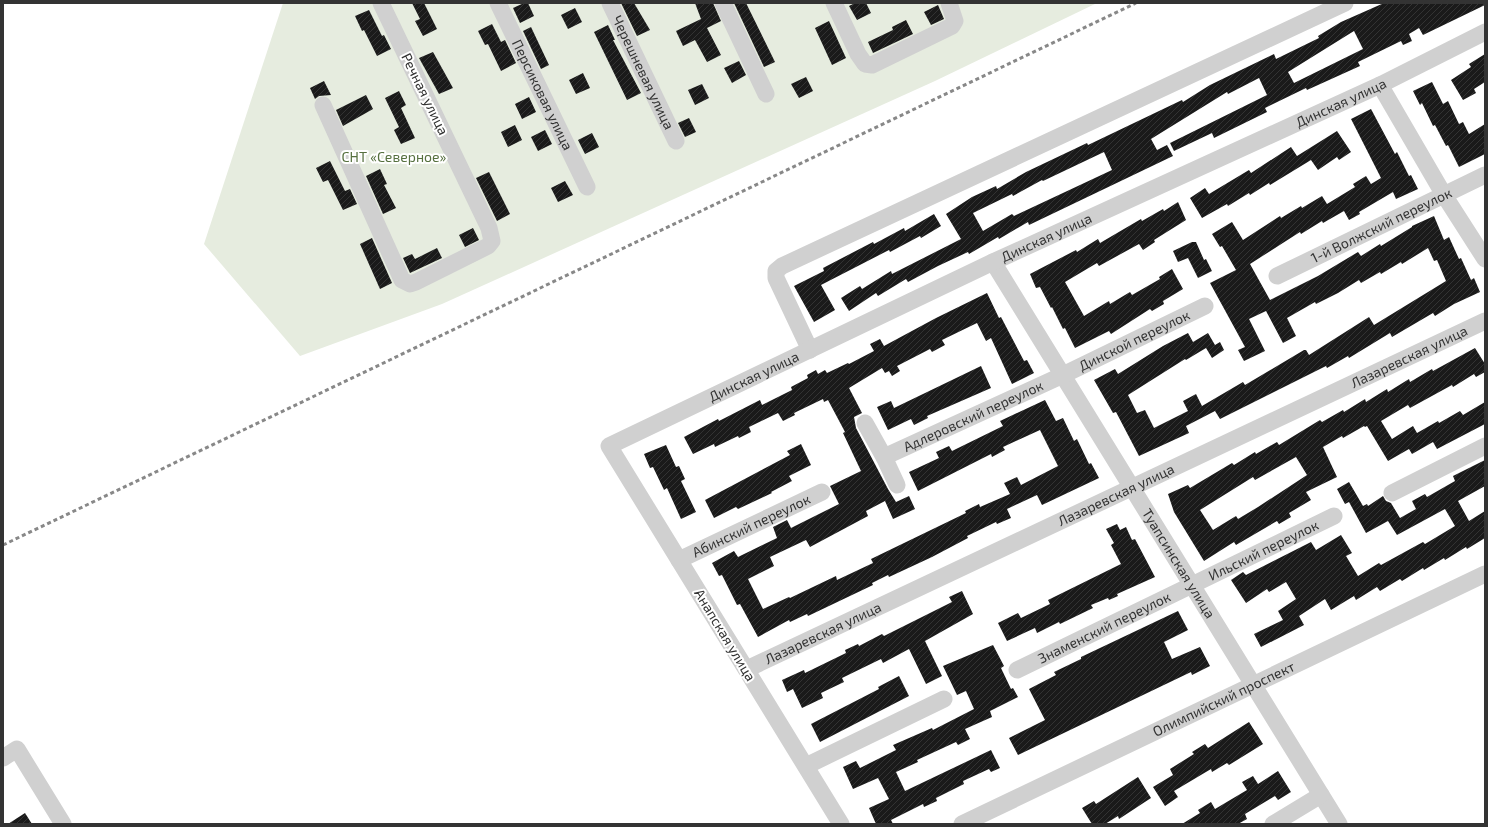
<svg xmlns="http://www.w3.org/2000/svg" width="1488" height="827" font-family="'Exo 2',sans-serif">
	<defs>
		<pattern id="building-hatch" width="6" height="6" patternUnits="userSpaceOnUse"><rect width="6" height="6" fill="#1a1a1a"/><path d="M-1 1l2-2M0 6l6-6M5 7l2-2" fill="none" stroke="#333"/></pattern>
	</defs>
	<rect width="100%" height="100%" fill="#fff"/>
	<!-- green -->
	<path fill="#e6ecdf" d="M283,3H1097L935,81L442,304L300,356L204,244Z"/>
	<!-- building -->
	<g fill="url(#building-hatch)" fill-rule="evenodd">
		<path d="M412,3H424L437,29L423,36L415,21L420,19Z"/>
		<path d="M524,3H528L534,16L520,23L513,8Z"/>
		<path d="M621,3H634L650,30L637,36Z"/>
		<path d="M695,3H713L721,21L707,28L721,55L707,62L695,40L683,46L676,31L701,19Z"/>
		<path d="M734,3H746L775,62L764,67Z"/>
		<path d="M855,3H866L871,13L857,20L849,6Z"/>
		<path d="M1384,3H1485V5L1423,35L1419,28L1409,34L1412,41L1403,45L1401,41L1358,62L1360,66L1307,90L1306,88L1265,108L1267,112L1214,138L1212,133L1174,151L1170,143L1267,95L1259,78L1228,94L1227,92L1151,139L1157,150L1167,145L1173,156L1029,225L1028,222L999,239L998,237L969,254L968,252L938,266L908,282L906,279L878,296L876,293L849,311L841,298L860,286L862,289L891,271L892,274L961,239L946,214L972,197L996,186L997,189L1026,172L1087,143L1088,145L1182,100L1183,102L1210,85L1274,54L1276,59L1319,38L1318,36L1341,22ZM1354,31L1363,49L1294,83L1288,72ZM1104,152L1112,170L1014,216L1012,214L983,231L973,213L1012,194L1013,196L1042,180L1043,181Z"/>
		<path d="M938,5L944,19L931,25L924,12Z"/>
		<path d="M575,8L582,22L568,29L561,15Z"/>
		<path d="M369,10L382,36L384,35L391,49L377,56L364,30L362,31L355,16Z"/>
		<path d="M906,20L913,34L873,53L868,42L893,30L892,27Z"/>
		<path d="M829,21L846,58L832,65L815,28Z"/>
		<path d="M492,24L501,42L505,40L516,63L501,71L488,44L485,45L478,31Z"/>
		<path d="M608,25L615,40H613L641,93L627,100L594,32Z"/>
		<path d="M531,27L549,65L541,69L523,31Z"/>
		<path d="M433,52L453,88L439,94L419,58Z"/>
		<path d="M1485,54V82L1474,89L1476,93L1463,100L1451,80L1471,67L1469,64Z"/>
		<path d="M739,61L746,75L732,83L724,68Z"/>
		<path d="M583,73L590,88L576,94L569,80Z"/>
		<path d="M806,77L813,91L799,98L791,84Z"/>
		<path d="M324,81L331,95L319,96L315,99L310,88Z"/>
		<path d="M1432,82L1443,104L1448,101L1459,124L1463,122L1469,134L1485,124V154L1459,167L1448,145L1446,146L1435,125L1433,126L1422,103L1420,105L1413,91Z"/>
		<path d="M702,84L709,98L695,105L688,90Z"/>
		<path d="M399,91L406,105L401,108L415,138L401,144L394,130L399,127L385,98Z"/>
		<path d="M366,95L373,109L343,126L336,110Z"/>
		<path d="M529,97L536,112L522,119L515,104Z"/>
		<path d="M1371,109L1395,154L1397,152L1409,176L1411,175L1418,189L1396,199L1393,192L1359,212L1360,214L1349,220L1344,211L1323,223L1322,221L1301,234L1300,232L1250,264L1270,300L1318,276L1358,252L1361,256L1380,244L1381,246L1412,227V226L1434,216L1444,240L1449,237L1459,259L1461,258L1471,280L1474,278L1480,292L1454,304L1435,316L1433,313L1392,337L1390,333L1349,358L1348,356L1327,368L1326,366L1220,419L1215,411L1186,426L1189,433L1139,456L1116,412L1113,413L1094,380L1115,369L1118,374L1163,346L1188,333L1193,342L1208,333L1215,345L1220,342L1224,350L1212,358L1206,348L1186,360L1185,359L1128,395L1137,413L1145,410L1154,428L1188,411L1183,401L1196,394L1202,406L1243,382L1245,385L1304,350H1306L1309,355L1369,317L1374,325L1446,281L1437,260L1434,261L1428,248L1402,264L1401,262L1381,274L1380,272L1361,283L1359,280L1338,293L1316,304L1315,302L1287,318L1296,336L1283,343L1266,311L1249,319L1265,351L1244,361L1238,350L1245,347L1210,283L1236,270L1222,246L1220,247L1212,234L1232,222L1243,240L1280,216L1281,218L1301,206L1302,208L1322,196L1327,204L1355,187L1353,184L1366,176L1371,184L1381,178L1351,119Z"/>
		<path d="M689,118L696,132L685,137L678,123Z"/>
		<path d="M515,125L522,140L508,147L501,132Z"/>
		<path d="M545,130L552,144L538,151L531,137Z"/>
		<path d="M1337,131L1351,152L1339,160L1337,157L1318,170L1311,160L1270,185L1269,183L1250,195L1249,193L1228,206L1227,204L1202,218L1190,198L1205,188L1209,194L1249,170L1251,173L1291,147L1297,156Z"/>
		<path d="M592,133L599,147L585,154L578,140Z"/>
		<path d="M330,161L345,191L350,189L357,204L343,210L328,180L323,182L316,168Z"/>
		<path d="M380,169L387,184L384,185L396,208L383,214L366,176Z"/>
		<path d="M489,172L510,214L497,221L476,178Z"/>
		<path d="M565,181L573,195L558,202L551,188Z"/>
		<path d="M1178,202L1186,220L1154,240L1155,242L1143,250L1139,244L1099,266L1097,263L1065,282L1084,316L1109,301L1110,304L1130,292L1132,295L1160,279L1159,277L1172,269L1183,289L1163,301L1164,304L1152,311L1150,309L1111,334L1109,331L1075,348L1065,328L1063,329L1052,307L1051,308L1040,287L1036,288L1030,274L1076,250L1077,252L1098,239L1100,243L1141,219L1142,221L1163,209L1164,211Z"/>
		<path d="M934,214L941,226L921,238L920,236L890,252L889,250L821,285L835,310L814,322L794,286L824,271L823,268L873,242L874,244L904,228L905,231Z"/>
		<path d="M473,228L479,240L465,247L459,235Z"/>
		<path d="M372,238L392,283L380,289L360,244Z"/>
		<path d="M1192,242H1196L1204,260L1206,259L1212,271L1198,278L1188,258L1178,262L1173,251Z"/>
		<path d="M437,248L442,258L410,273L403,258L412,254L415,259Z"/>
		<path d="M987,293L999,318L1001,317L1024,361L1027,360L1034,373L1012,384L991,338L986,341L977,323L942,340L945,345L932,352L930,349L897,366L900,371L892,376L889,371L885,373L882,368L849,388L862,413L854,417L856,428L888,489L896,502L909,496L915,509L893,519L885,501L866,511L868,516L810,547L806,540L770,557L774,566L748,579L763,609L789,597L790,598L836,576L837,580L873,563L871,559L966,513L965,511L979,504L980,507L1010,494L1004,483L1017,477L1021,485L1058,466L1040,430L1003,447L1005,450L992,457L991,454L918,491L909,472L939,458L936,452L949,446L952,451L1003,426L1000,421L1045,400L1056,421L1063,418L1074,441L1077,439L1089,464L1091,463L1099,478L1042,505L1037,495L1007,509L1011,518L997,524L996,522L967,536L968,538L932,557L889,577L888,575L872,583L873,585L808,616L807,614L790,622L789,620L758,637L740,604L737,605L722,575L719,576L712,563L734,551L738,557L777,538L773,527L787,520L791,528L839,504L830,486L861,471L843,433L845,432L828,400L824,402L823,399L794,413L795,415L783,421L778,413L749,427L751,432L739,438L738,436L715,447L714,444L693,454L684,437L718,419L719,421L760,400L762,405L792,390L791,387L808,378L807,375L816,370L818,374L825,370L827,373L848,363L849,364L874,351L870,344L880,339L884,346L936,318Z"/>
		<path d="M1475,348L1485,364V372L1476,377L1474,374L1453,387L1452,385L1410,408L1408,405L1381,421L1392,439L1413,426L1417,433L1438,421L1439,423L1460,411L1463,415L1485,402V424L1437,449L1433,442L1412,454L1409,449L1388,461L1367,426L1365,427L1364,426L1343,438L1342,436L1323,447L1337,477L1306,492L1311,500L1289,513L1291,517L1279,524L1277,521L1236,545L1234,542L1204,561L1174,512L1168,494L1188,485L1190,488L1232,463L1234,465L1255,452L1256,454L1277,442L1279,445L1320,420L1322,422L1343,410L1344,412L1365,399L1366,402L1387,389L1388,392L1409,379L1410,382L1432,369L1433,371ZM1296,457L1307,475L1258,507L1238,519L1236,516L1213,530L1200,510L1253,477L1255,480Z"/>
		<path d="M981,366L991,388L927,416L928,418L914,425L911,419L888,430L877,407L891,401L894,408Z"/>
		<path d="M801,444L811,465L789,476L792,481L771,492L772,493L738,509L736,507L714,518L705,500L790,455L787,451Z"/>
		<path d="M666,445L676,467L679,466L685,479L681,481L696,512L681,519L667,488L664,490L653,467L650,468L644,454Z"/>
		<path d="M1485,460V486L1458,501L1469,521L1485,511V538L1467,549L1466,547L1445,560L1444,558L1424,570L1423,568L1402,581L1400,579L1380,591L1377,587L1356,600L1354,596L1331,610L1325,599L1299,616L1304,625L1261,647L1254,634L1283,620L1278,611L1296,599L1286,582L1269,592L1267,589L1246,603L1231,580L1243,572L1246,575L1311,542L1316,550L1341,535L1352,553L1346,556L1358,576L1379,563L1381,565L1423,542L1425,544L1455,526L1445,509L1397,535L1388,521L1366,533L1349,502L1345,504L1337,489L1349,482L1363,506L1367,504L1368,506L1383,496L1386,501L1391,503L1400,518L1416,509L1412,501L1425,494L1427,497L1455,481L1453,476Z"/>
		<path d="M1117,524L1120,530L1126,527L1132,540L1135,539L1155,577L1117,594L1118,596L1109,600L1108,598L1091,605L1093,608L1060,624L1059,622L1037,633L1035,628L1007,641L998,623L1018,613L1021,618L1050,604L1048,600L1121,564L1111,545L1114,543L1106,529Z"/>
		<path d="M962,591L973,614L925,641L942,676L926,684L909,649L883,663L881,659L842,678L844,682L821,693L823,698L802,708L793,689L787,692L782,680L804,670L805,673L846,653L845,650L858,644L859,646L882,634L884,636L952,602L949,597Z"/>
		<path d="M1178,611L1188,630L1164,642L1172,659L1200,647L1210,666L1192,675L1191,672L1018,755L1009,738L1045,720L1029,689L1056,675L1054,672L1081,659V657Z"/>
		<path d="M993,645L1004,666L1001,668L1011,689L1013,688L1018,697L990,711L992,717L965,729L970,739L958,745L956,742L917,760L918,762L896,772L905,791L991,750L1000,768L991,772L989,769L963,781L964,784L936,798L937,801L924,807L923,804L891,820L893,824H876L869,808L889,799L878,778L853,789L843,767L856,761L860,768L896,750L893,745L932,728L933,730L974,709L966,691L957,695L943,666Z"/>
		<path d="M899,676L909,696L820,742L811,724L879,689L878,687Z"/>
		<path d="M1249,722L1263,744L1229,765L1227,763L1212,772L1211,769L1174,791L1178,797L1165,806L1153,787L1173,775L1170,769L1194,754L1192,752L1205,744L1208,748Z"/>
		<path d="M1278,771L1291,792L1278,800L1275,796L1245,814L1247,819L1238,824H1182L1200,813L1198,810L1211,802L1215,809L1247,790L1242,782L1253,776L1258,784Z"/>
		<path d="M1138,777L1151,798L1119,819L1118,816L1105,824H1092L1082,808L1094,801L1096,804Z"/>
		<path d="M25,813L32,824H8Z"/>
	</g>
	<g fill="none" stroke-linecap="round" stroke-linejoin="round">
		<!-- minor -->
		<g stroke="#d0d0d0" stroke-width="17">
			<path id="s1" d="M498,3L587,187"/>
			<path id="s2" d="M610,3L676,141"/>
			<path d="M723,3L766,94"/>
			<path d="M834,3L858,54L865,64L872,65L952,26L955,21L949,3"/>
			<path d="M1380,85L1444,195L1485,259"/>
			<path d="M323,105L402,280L410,284L416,282L488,246L492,241L489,228L381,3"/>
			<path id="s3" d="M993,262L1339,824"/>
			<path id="s4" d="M1277,276L1485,175"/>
			<path d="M810,350L776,278V271L782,266L1345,3"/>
			<path id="s5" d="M865,423L884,457L1063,375L1205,306"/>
			<path d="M884,457L897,485"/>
			<path d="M1392,493L1485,446"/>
			<path id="s6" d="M679,560L822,492"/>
			<path id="s7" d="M747,669L1485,321"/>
			<path id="s8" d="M1017,670L1334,516"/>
			<path d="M3,758L17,749L63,824"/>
			<path d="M806,766L944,699"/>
			<path id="s9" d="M841,824L609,446L993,262L1380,85L1485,32"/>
			<path id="s10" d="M962,824L1485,574"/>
			<path d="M1273,824L1321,795"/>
		</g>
		<!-- rail -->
		<path stroke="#888" stroke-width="3" stroke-dasharray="4 3" stroke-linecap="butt" d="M3,545L1136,3"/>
	</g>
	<g text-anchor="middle" stroke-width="4" stroke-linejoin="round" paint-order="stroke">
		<!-- street labels -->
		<g font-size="14" fill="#333" stroke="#fff">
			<text dy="5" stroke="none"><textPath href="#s2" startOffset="77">Черешневая улица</textPath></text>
			<text transform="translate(425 94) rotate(64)" y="5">Речная улица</text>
			<text dy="5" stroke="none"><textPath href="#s1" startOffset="102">Персиковая улица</textPath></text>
			<text dy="5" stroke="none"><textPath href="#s9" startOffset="1252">Динская улица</textPath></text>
			<text dy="5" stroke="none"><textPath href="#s4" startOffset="116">1-й Волжский переулок</textPath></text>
			<text dy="5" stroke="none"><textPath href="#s9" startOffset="928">Динская улица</textPath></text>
			<text dy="5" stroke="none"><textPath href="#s5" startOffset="315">Динской переулок</textPath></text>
			<text dy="5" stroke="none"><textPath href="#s7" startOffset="732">Лазаревская улица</textPath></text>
			<text dy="5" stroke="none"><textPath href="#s9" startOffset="604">Динская улица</textPath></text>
			<text dy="5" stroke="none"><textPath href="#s5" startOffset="137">Адлеровский переулок</textPath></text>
			<text dy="5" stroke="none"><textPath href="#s7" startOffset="408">Лазаревская улица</textPath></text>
			<text dy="5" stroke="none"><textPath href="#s6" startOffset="80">Абинский переулок</textPath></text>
			<text dy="5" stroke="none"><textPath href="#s8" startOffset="274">Ильский переулок</textPath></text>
			<text dy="5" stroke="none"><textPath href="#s3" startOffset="354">Туапсинская улица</textPath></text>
			<text dy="5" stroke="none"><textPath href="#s8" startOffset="97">Знаменский переулок</textPath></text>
			<text dy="5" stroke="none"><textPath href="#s7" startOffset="84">Лазаревская улица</textPath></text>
			<text transform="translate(725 635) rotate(59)" y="5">Анапская улица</text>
			<text dy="5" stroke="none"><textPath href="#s10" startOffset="290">Олимпийский проспект</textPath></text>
		</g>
		<!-- park labels -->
		<g font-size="14" fill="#56703f" stroke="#fff">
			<text x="394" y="162">СНТ «Северное»</text>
		</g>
	</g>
	<!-- border -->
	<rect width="1488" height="827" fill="none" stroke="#333333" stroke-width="8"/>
</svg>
